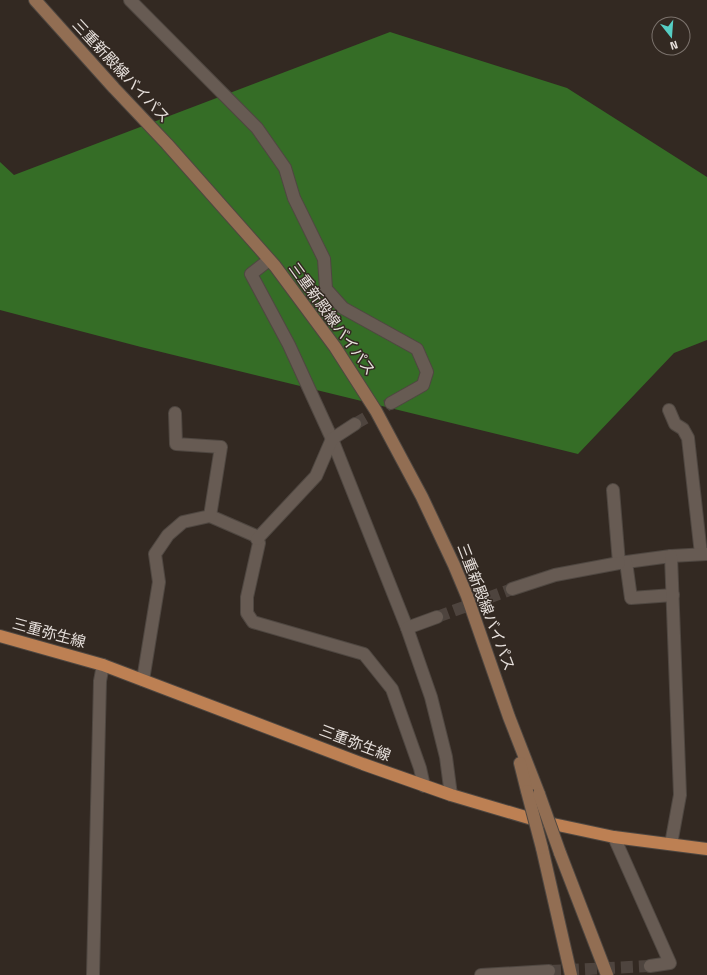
<svg xmlns="http://www.w3.org/2000/svg" width="707" height="975" font-family="'Titillium Web','Noto Sans JP',sans-serif">
	<rect width="100%" height="100%" fill="#332922"/>
	<!-- forest -->
	<path fill="#356d26" d="M390,32L567,88L707,177V340L674,353L578,454L141,347L0,310V162L14,175Z"/>
	<g fill="none" stroke-linecap="round" stroke-linejoin="round">
		<!-- street-tunnel -->
		<g stroke="#4e443e" stroke-width="12" stroke-dasharray="12 6" stroke-linecap="butt">
			<path d="M355,424L391,403"/>
			<path d="M437,617L512,589"/>
			<path d="M549,971L650,966"/>
		</g>
		<defs>
			<g id="street">
				<path d="M130,0L257,128L285,168L294,198L324,259L326,289L343,308L417,349L427,372L423,385L391,403"/>
				<path d="M269,260L251,274L289,345L332,439L407,628"/>
				<path d="M669,410L675,424L683,429L688,438L701,554"/>
				<path d="M613,490L619,563L671,556L707,554"/>
				<path d="M210,516L256,536L259,543L247,597V613L253,622L364,654L392,689L420,768L424,786"/>
				<path d="M257,539L316,476L332,439L355,424"/>
				<path d="M626,562L631,598L673,595"/>
				<path d="M512,589L555,575L619,563"/>
				<path d="M437,617L407,628L431,697L446,757L451,795"/>
				<path d="M143,680L159,582L155,554L168,535L183,522L210,516L221,447L176,444L175,413"/>
				<path d="M614,837L670,963L650,966"/>
				<path d="M671,844L680,795L671,556"/>
				<path d="M93,975L100,681L103,665"/>
				<path d="M481,975L549,971"/>
			</g>
			<g id="secondary">
				<path d="M35,0L114,88L167,144L275,266L335,347L376,411L422,497L454,565L467,596L509,717L539,794"/>
				<path d="M520,763L527,791"/>
				<path d="M542,848L571,975"/>
				<path d="M560,853L607,975"/>
			</g>
			<path id="primary" d="M0,636L103,665L363,764L451,795L539,821L614,837L707,849"/>
		</defs>
		<!-- street casing -->
		<use href="#street" stroke="#4f4741" stroke-width="14"/>
		<!-- secondary casing -->
		<use href="#secondary" stroke="#4f4741" stroke-width="14"/>
		<!-- primary casing -->
		<use href="#primary" stroke="#4f4741" stroke-width="14"/>
		<!-- street -->
		<use href="#street" stroke="#675b53" stroke-width="12"/>
		<!-- secondary -->
		<use href="#secondary" stroke="#926e53" stroke-width="12"/>
		<!-- primary -->
		<use href="#primary" stroke="#bd8053" stroke-width="12"/>
		<defs>
			<g id="secondary-bridge">
				<path d="M527,791L542,848"/>
				<path d="M539,794L560,853"/>
			</g>
		</defs>
		<!-- secondary-bridge casing -->
		<use href="#secondary-bridge" stroke="#4f4741" stroke-width="14" stroke-linecap="butt"/>
		<!-- secondary-bridge -->
		<use href="#secondary-bridge" stroke="#926e53" stroke-width="12"/>
	</g>
	<g text-anchor="middle" stroke-width="3" stroke-linejoin="round" paint-order="stroke">
		<!-- street labels -->
		<g font-size="15" fill="#e7e0dc" stroke="#332922">
			<text transform="translate(121 71) rotate(47)" y="5">三重新殿線バイパス</text>
			<text transform="translate(332 319) rotate(54)" y="5">三重新殿線バイパス</text>
			<text transform="translate(486 607) rotate(69)" y="5">三重新殿線バイパス</text>
			<text transform="translate(49 633) rotate(15)" y="5">三重弥生線</text>
			<text transform="translate(355 743) rotate(21)" y="5">三重弥生線</text>
		</g>
	</g>
	<!-- north arrow -->
	<g transform="translate(671 36) rotate(163)"><circle r="19" fill="#332922" stroke="#7b726c"/>
	<path d="M0-3L7 15L0 10L-7 15Z" fill="#56cec4"/>
	<text y="-6" font-size="11" font-weight="bold" text-anchor="middle" fill="#e7e0dc">N</text>
	</g>
</svg>
